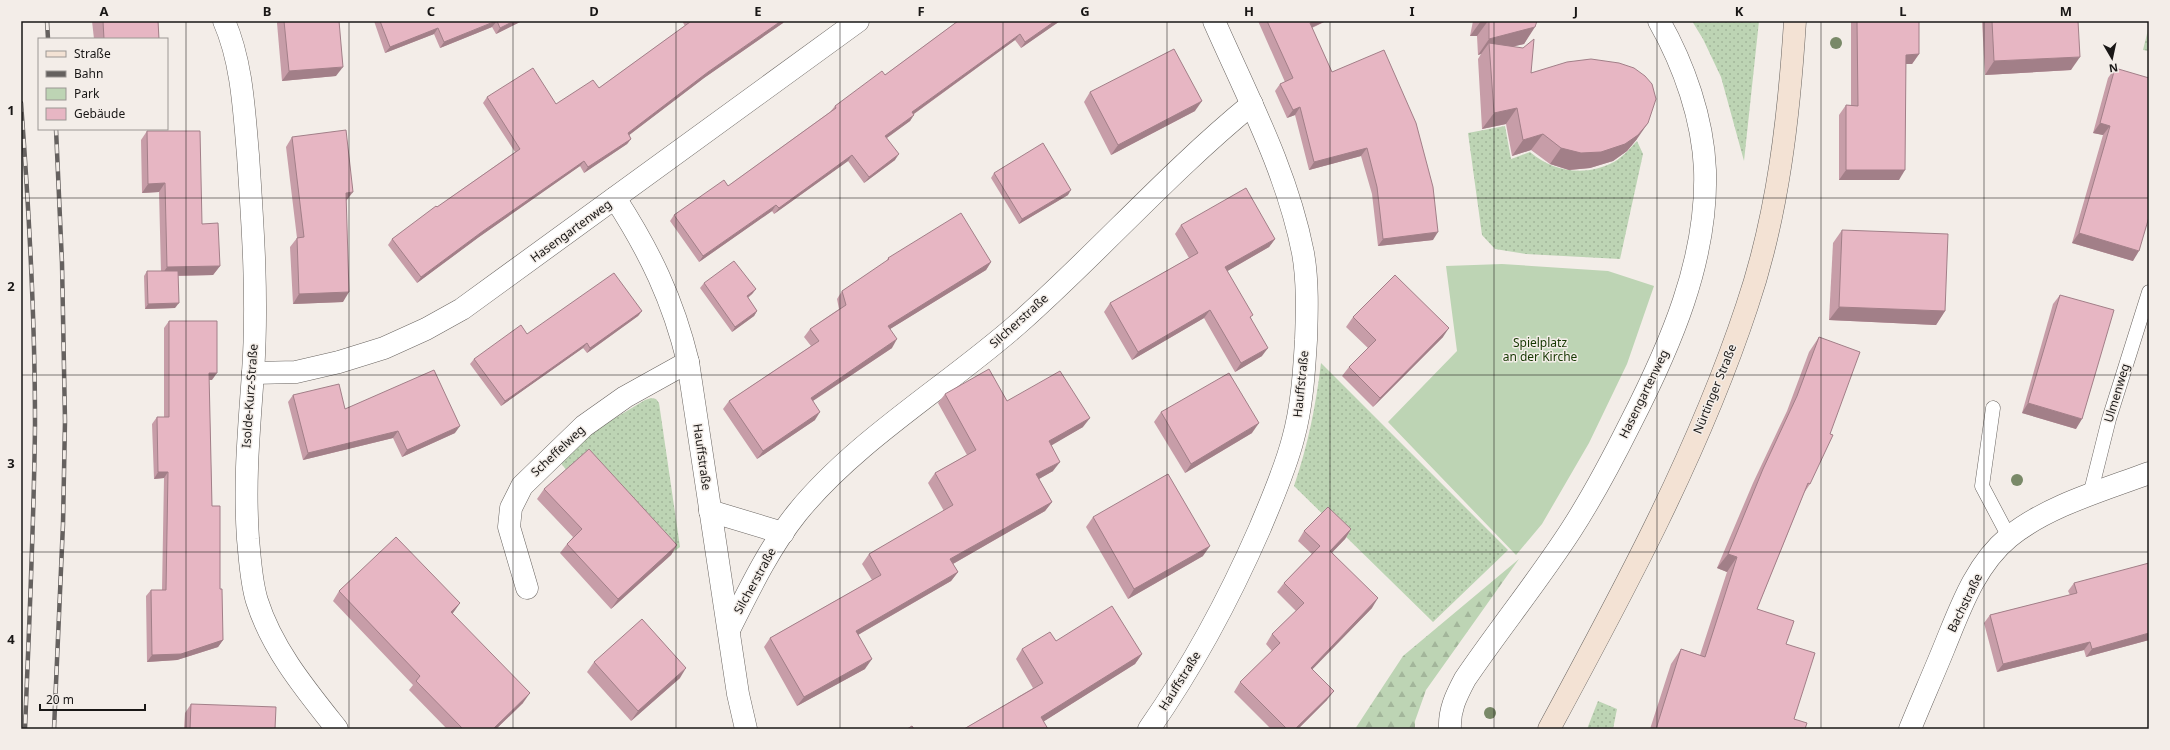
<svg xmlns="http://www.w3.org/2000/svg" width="2170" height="750" font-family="'Noto Sans',sans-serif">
	<defs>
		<pattern id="grass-dots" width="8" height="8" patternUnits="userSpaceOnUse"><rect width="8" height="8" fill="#bdd4b4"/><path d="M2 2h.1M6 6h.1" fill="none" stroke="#a2b59a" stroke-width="1.8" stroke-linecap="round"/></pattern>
		<pattern id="forest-firs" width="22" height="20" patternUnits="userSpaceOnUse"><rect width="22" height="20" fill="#bdd4b4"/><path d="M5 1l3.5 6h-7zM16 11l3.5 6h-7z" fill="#a2b59a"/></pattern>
	</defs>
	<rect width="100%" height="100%" fill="#f3ede8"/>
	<!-- grass -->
	<g fill="url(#grass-dots)">
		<path d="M1692,21H1759L1744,161L1721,77L1703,39Z"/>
		<path d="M2149,26V51L2143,50Z"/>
		<path d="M1505,126L1511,159L1530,152C1553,172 1586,177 1614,162C1623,157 1630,148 1637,141L1643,154L1620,259L1526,254L1495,249L1482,235L1468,133Z"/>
		<path d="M1321,363L1508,550L1433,622L1294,486C1308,445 1316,405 1321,363Z"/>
		<path d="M651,398L656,399L659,403L680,547L672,553L567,471L560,462L587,435L645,400Z"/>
		<path d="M1598,701L1617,709L1613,729H1587Z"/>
	</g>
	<!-- forest -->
	<path fill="url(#forest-firs)" d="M1519,559L1426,690L1415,721V729H1355L1403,656Z"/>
	<!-- park -->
	<path fill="#bdd4b4" d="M1502,264L1608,271L1654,286L1627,364L1589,443L1542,524L1516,555L1388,422L1457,351L1446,266Z"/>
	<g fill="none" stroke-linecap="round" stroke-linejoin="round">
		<defs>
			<g id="lane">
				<path d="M1993,408L1982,486L2009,537"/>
				<path d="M2090,495L2109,419L2149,292"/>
			</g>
			<g id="street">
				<path d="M224,21C242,62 244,110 248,155C253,228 258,300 253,373C249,431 244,480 248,539C250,559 251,582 257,601C272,649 306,690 337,729"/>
				<path d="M615,198C650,252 673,300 688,362L738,694L746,729"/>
				<path d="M253,373L296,372L339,362L384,348L426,329L462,309L858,21"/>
				<path d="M710,511L783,533"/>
				<path d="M527,588L509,527L511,508L522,486L584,426L625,397L688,362"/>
				<path d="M729,630C749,590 769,548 797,513C856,440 949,385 1019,323C1099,252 1169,172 1252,104"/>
				<path d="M1149,729C1193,666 1229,599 1260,528C1272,499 1285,470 1293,439C1302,407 1304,373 1306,340C1307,312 1308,281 1303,253C1287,171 1247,96 1214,21"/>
				<path d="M1450,729C1449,710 1456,696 1465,679C1499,629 1538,581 1571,530C1593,496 1612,460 1630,424C1670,346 1708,260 1705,170C1703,119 1684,65 1659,21"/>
				<path d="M1910,729C1921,702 1933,675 1944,648C1960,609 1975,565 2009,537C2047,506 2104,490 2149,473"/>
			</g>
			<path id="secondary" d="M1549,729C1623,592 1698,454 1747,306C1778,215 1789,116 1795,21"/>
		</defs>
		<!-- lane casing -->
		<use href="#lane" stroke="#696460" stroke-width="15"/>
		<!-- street casing -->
		<use href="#street" stroke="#696460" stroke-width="23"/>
		<!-- secondary casing -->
		<use href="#secondary" stroke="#696460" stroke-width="23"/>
		<!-- lane -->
		<use href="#lane" stroke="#fff" stroke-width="14"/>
		<!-- street -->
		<use href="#street" stroke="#fff" stroke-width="22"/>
		<!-- secondary -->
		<use href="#secondary" stroke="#f3e2d4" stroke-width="22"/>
		<defs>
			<g id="rail">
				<path d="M47,21L48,39"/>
				<path d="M21,103C29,209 35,317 35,424C34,526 29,627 25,729"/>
				<path d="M54,729L63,524L65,421L62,263L56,129"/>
			</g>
		</defs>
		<!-- rail casing -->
		<use href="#rail" stroke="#65615f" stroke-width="4.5"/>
		<!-- rail -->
		<use href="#rail" stroke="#f3ede8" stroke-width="3" stroke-dasharray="9" stroke-linecap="butt"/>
	</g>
	<!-- trees -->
	<g fill="#798968">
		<circle cx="1836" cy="43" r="6"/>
		<circle cx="2017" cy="480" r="6"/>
		<circle cx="1490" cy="713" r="6"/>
	</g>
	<!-- wall -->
	<g fill="#c79da8">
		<path d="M92,21H158L159,39H94Z"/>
		<path d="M278,21H339L336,76L282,81L277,23Z"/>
		<path d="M374,21H522L496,34L492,27L440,48L434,34L385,53Z"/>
		<path d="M682,21H784L783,23L704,78L629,135L631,139L627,144L584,173L580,166L479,237L417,283L388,245L392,239L515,152L483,103L487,97L556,104L599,88L685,26Z"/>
		<path d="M958,21H1060L1021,48L1015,40L914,114L910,121L887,138L895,160L864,183L848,161L774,214L772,211L699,262L670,221L674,215L728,186L830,112L835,106L885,75Z"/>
		<path d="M1258,21H1326L1312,28L1332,72L1433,240L1378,246L1372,194L1361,156L1309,170L1295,115L1287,118L1275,91L1280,84L1285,82Z"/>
		<path d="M1473,21H1537L1524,44L1514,46L1531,73L1637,139L1627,151L1613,161L1590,168L1569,170L1550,164L1531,150L1512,156L1506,124L1482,129L1478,59L1481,54L1478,55L1477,36H1470Z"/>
		<path d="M1851,21H1919V54L1912,64H1906L1899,180H1839V115L1846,105H1851Z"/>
		<path d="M1982,21H2078L2071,70L1985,75Z"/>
		<path d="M2115,68L2133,261L2072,243L2103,135L2093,133L2108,78Z"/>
		<path d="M1090,92L1195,111L1111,155L1084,102Z"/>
		<path d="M147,131L202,224L220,266L213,275L178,276L175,308L145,309L144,276L147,271H161L159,192L142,193L141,140Z"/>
		<path d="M292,137L343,302L293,304L290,247L297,238L286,147Z"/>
		<path d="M994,173L1068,195L1019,224L991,178Z"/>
		<path d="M1181,225L1275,239L1269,247L1227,271L1251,318L1262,356L1235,372L1204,318L1132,360L1104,312L1110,303L1189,258L1175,234Z"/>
		<path d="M1842,230L1945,311L1936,325L1829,320L1833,243Z"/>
		<path d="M888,258L991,262L986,270L890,329L892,348L813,401L815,420L757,459L723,409L729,401L811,346L804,337L810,329L839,309L837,299L842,291L886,262Z"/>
		<path d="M704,283L756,289L752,294L748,298L757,311L754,316L732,332L700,288Z"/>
		<path d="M2060,295L2076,429L2022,413L2053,304Z"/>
		<path d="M642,311L638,316L587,353L583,348L501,406L470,364L474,359L527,334Z"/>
		<path d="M1353,317L1443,337L1373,407L1342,376L1349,367L1368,348L1346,327Z"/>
		<path d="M169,321L212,380H209L212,506L220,589L223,640L218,647L177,660L147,662L146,596L151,590H162L164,478L154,479L152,424L157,417H164V328Z"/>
		<path d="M1819,337L1810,484L1804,493L1757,609L1786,644L1794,719L1805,729H1650L1671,664L1681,649L1700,655L1727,572L1717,568L1753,483L1787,411L1809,352Z"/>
		<path d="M945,394L1007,401L1083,427L1051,445L1053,471L1039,479L1052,502L1045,511L953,564L958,572L951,581L858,635L865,669L797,706L764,647L770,638L872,580L862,564L869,554L944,511L928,483L935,473L967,455L938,403Z"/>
		<path d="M293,395L345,409L455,433L402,457L393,438L303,460L288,402Z"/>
		<path d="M1161,412L1252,433L1185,473L1154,422Z"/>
		<path d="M544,489L677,545L671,555L611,609L560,553L567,544L573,537L537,499Z"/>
		<path d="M1093,517L1203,556L1128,599L1086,527Z"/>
		<path d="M1351,529L1345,539L1332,552L1372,608L1312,669L1327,700L1298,729H1271L1234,692L1240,682L1272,651L1266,644L1272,634L1296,611L1277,592L1284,583L1312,554L1298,541L1304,531Z"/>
		<path d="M2074,583L2149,640L2086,657L2084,650L1997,672L1984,623L1990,615L2070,595L2068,591Z"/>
		<path d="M339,591L460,603L452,614L523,703L496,729H447L409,690L413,685L333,601Z"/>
		<path d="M1056,641L1142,654L1135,664L1044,721L964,729L1033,688L1016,659L1022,649Z"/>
		<path d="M594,662L680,678L631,721L587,672Z"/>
		<path d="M191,704L275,729H184L185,713Z"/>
	</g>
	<!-- shaded-wall -->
	<g fill="#a27f88">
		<path d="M497,21L492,27L440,48L444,42Z"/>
		<path d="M514,21H522L496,34L500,28Z"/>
		<path d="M781,21H784L783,23L704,78L624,139L628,133L708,72Z"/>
		<path d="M1055,21H1060L1021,48L1025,42Z"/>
		<path d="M1315,21H1326L1304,31L1310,23Z"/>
		<path d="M1481,21H1488L1477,36H1470Z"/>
		<path d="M1535,27L1524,44L1490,52L1489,43L1481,54L1478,55L1489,39Z"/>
		<path d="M438,28L434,34L385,53L390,47Z"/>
		<path d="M1020,34L1015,40L908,118L912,112Z"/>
		<path d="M1919,54L1912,64H1899L1906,55Z"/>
		<path d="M2080,57L2071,70L1985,75L1994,61Z"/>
		<path d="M343,67L336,76L282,81L289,71Z"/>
		<path d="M1202,101L1195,111L1111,155L1118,145Z"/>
		<path d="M1300,107L1295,115L1287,118L1293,110Z"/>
		<path d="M1517,108L1506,124L1482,129L1494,113Z"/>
		<path d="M914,115L910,121L881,142L885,136Z"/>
		<path d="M1648,123L1637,139L1627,151L1613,161L1590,168L1569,170L1550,164L1561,148Z"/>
		<path d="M2100,123L2110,126L2103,135L2093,133Z"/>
		<path d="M1543,134L1531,150L1512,156L1523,140Z"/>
		<path d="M631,139L627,144L584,173L588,167Z"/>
		<path d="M1367,148L1361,156L1309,170L1314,162Z"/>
		<path d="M899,154L895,160L864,183L869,177Z"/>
		<path d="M852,155L848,161L774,214L779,208Z"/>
		<path d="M584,161L580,166L479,237L417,283L421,277L483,231Z"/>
		<path d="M1846,170H1905L1899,180H1839Z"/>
		<path d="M165,183L159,192L142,193L148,184Z"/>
		<path d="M1071,190L1068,195L1019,224L1022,219Z"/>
		<path d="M353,192L346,201V193Z"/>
		<path d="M776,205L772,211L699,262L703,256Z"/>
		<path d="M1438,232L1433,240L1378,246L1383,239Z"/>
		<path d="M2079,233L2139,251L2133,261L2072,243Z"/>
		<path d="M1275,239L1269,247L1219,276L1225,267Z"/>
		<path d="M991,262L986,270L882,334L888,326Z"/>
		<path d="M220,266L213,275L161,276L167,267Z"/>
		<path d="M756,289L752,294L743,301L747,296Z"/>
		<path d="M349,292L343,302L293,304L299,294Z"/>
		<path d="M179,303L175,308L145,309L148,304Z"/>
		<path d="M1839,307L1945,311L1936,325L1829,320Z"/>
		<path d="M1210,310L1204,318L1132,360L1138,352Z"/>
		<path d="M642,311L638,316L587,353L590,348Z"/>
		<path d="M757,311L754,316L732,332L735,327Z"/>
		<path d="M1449,328L1443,337L1373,407L1380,398Z"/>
		<path d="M897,339L892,348L805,406L811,398Z"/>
		<path d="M587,343L583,348L501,406L505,401Z"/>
		<path d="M1268,348L1262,356L1235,372L1241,363Z"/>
		<path d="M209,373H217L212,380H204Z"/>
		<path d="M2028,403L2082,419L2076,429L2022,413Z"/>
		<path d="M820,412L815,420L757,459L763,451Z"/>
		<path d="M1090,418L1083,427L1042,451L1049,441Z"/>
		<path d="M1259,423L1252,433L1185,473L1191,464Z"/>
		<path d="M460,426L455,433L402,457L407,450Z"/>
		<path d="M398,431L393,438L303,460L308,453Z"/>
		<path d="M1060,462L1053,471L1030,484L1036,474Z"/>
		<path d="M158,472H168L164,478L154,479Z"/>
		<path d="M1052,502L1045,511L944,569L950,559Z"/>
		<path d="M1351,529L1345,539L1324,561L1330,551Z"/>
		<path d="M677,545L671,555L611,609L618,599Z"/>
		<path d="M1210,546L1203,556L1128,599L1134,589Z"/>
		<path d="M1728,554L1737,557L1727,572L1717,568Z"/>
		<path d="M958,572L951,581L849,640L856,631Z"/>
		<path d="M1378,598L1372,608L1304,678L1311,668Z"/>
		<path d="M460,603L453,613L444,622L451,612Z"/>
		<path d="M2149,633V640L2086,657L2092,649Z"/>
		<path d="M223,640L218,647L177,660L147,662L152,655Z"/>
		<path d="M2090,642L2084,650L1997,672L2003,664Z"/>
		<path d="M1142,654L1135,664L1035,727L1041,717Z"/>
		<path d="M872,659L865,669L797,706L804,697Z"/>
		<path d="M686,668L680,678L631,721L638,711Z"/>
		<path d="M1334,691L1327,700L1298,729H1295Z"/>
		<path d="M530,693L523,703L496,729H493Z"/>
	</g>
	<!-- building -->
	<g fill="#e7b6c3" stroke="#a27f88">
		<path d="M103,21H158L159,39H104Z"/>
		<path d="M284,21H339L343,67L289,71Z"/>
		<path d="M380,21H496L444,42L438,28L390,47Z"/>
		<path d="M497,21H514L500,28Z"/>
		<path d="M690,21H781L708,72L628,133L631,139L588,167L584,161L483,231L421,277L392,239L436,206L437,207L520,149L487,97L533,68L556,104L593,80L599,88L690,22Z"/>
		<path d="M958,21H1055L1025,42L1020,34L912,112L914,115L885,136L899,154L869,177L852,155L779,208L776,205L703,256L674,215L724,180L728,186L836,108L835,106L882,71L885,75Z"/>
		<path d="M1267,21H1315L1310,23L1332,72L1384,50L1416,123L1433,187L1438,232L1383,239L1377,187L1367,148L1314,162L1300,107L1293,110L1280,84L1293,78Z"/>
		<path d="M1489,21H1537L1535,27L1489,39Z"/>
		<path d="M1857,21H1919V54L1906,55L1905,170H1846V105L1858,106Z"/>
		<path d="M1992,21H2078L2080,57L1994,61Z"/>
		<path d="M1534,39L1531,73L1567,62L1591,59L1619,63L1634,68L1645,76L1652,84L1656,99L1648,123L1638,135L1625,144L1601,152L1581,153L1561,148L1543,134L1523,140L1517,108L1494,113L1489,43L1523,48Z"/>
		<path d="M1174,49L1202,101L1118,145L1090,92Z"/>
		<path d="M2115,68L2149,78V217L2139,251L2079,233L2110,126L2100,123Z"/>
		<path d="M346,130L353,192L346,193L349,292L299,294L297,238L304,237L292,137Z"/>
		<path d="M147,131H200L202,224L218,223L220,266L167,267L165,183L148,184Z"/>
		<path d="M1043,143L1071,190L1022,219L994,173Z"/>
		<path d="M1246,188L1275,239L1225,267L1253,315L1250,317L1268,348L1241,363L1210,310L1138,352L1110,303L1198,253L1181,225Z"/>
		<path d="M961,213L991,262L888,326L897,339L811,398L820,412L763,451L729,401L819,341L810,329L846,305L842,291L889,259L888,258Z"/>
		<path d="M1842,230L1948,234L1945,311L1839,307Z"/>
		<path d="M734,261L756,289L747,296L757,311L735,327L704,283Z"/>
		<path d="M147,271H178L179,303L148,304Z"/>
		<path d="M614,273L642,311L590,348L587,343L505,401L474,359L521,325L527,334Z"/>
		<path d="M1395,275L1449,328L1380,398L1349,367L1376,340L1353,317Z"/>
		<path d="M2060,295L2114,310L2082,419L2028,403Z"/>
		<path d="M169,321H217V373H209L212,506H220V589H222L223,640L181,654L152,655L151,590H166L168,472H158L157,417H169Z"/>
		<path d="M1819,337L1860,352L1830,434L1833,435L1810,484L1808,483L1757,609L1794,621L1786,644L1815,653L1794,719L1807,723L1805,729H1656L1681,649L1705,657L1737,557L1728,554L1763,469L1797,396Z"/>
		<path d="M989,369L1007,401L1060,371L1090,418L1049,441L1060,462L1036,474L1052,502L950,559L958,572L856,631L872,659L804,697L770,638L881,575L869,554L953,505L935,473L976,450L945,394Z"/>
		<path d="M434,370L460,426L407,450L398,431L308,453L293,395L339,384L345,409Z"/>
		<path d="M1229,373L1259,423L1191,464L1161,412Z"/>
		<path d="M589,449L677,545L618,599L567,544L582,529L544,489Z"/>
		<path d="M1168,474L1210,546L1134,589L1093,517Z"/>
		<path d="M1328,507L1351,529L1330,551L1378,598L1311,668L1334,691L1295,729H1287L1240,682L1280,643L1272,634L1304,603L1284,583L1320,546L1304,531Z"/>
		<path d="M396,537L460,603L451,612L530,693L493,729H463L416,681L420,676L339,591Z"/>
		<path d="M2149,563V633L2092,649L2090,642L2003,664L1990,615L2077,593L2074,583Z"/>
		<path d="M1112,606L1142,654L1041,717L1048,729H964L1043,683L1022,649L1050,632L1056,641Z"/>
		<path d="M642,619L686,668L638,711L594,662Z"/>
		<path d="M191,704L276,707L275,729H190Z"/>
		<path d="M912,726L914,729H907Z"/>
	</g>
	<!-- grid -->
	<path fill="none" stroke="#191716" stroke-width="1" stroke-opacity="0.55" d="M186,21V729M349,21V729M513,21V729M676,21V729M840,21V729M1003,21V729M1167,21V729M1330,21V729M1494,21V729M1657,21V729M1821,21V729M1984,21V729M21,198H2149M21,375H2149M21,552H2149"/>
	<g text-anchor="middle" stroke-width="3" stroke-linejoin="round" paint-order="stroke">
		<!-- street labels -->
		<g font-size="12" fill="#191716" stroke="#f3ede8">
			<text transform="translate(571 231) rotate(-36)" y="4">Hasengartenweg</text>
			<text transform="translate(1019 321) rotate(-42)" y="4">Silcherstraße</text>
			<text transform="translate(1301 384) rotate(-84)" y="4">Hauffstraße</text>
			<text transform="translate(1715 389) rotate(-68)" y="4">Nürtinger Straße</text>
			<text transform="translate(2117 393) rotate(-73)" y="4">Ulmenweg</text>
			<text transform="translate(1644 394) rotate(-64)" y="4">Hasengartenweg</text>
			<text transform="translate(250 396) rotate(-86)" y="4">Isolde-Kurz-Straße</text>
			<text transform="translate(558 451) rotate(-43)" y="4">Scheffelweg</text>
			<text transform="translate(702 457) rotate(82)" y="4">Hauffstraße</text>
			<text transform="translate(755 581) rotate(-61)" y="4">Silcherstraße</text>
			<text transform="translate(1965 603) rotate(-64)" y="4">Bachstraße</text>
			<text transform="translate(1180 681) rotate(-58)" y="4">Hauffstraße</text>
		</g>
		<!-- park labels -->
		<g font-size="12" fill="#153700" stroke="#f3ede8">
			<text x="1540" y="347">Spielplatz<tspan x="1540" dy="14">an der Kirche</tspan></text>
		</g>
	</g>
	<!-- border -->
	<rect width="2170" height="750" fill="none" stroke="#f3ede8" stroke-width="44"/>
	<!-- legend -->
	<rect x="38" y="38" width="130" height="92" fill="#f3ede8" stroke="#9c9794"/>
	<rect x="46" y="51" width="20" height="6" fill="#f3e2d4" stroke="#9c9794"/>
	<text x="74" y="58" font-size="12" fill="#191716">Straße</text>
	<rect x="46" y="71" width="20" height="6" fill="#65615f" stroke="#9c9794"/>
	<text x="74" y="78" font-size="12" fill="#191716">Bahn</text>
	<rect x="46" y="88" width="20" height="12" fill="#bdd4b4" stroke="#9c9794"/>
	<text x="74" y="98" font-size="12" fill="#191716">Park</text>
	<rect x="46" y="108" width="20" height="12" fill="#e7b6c3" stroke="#9c9794"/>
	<text x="74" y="118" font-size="12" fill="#191716">Gebäude</text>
	<!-- north arrow -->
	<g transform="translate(2112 58) rotate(171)" stroke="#f3ede8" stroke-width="3" paint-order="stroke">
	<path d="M0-3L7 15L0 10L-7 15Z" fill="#191716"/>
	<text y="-6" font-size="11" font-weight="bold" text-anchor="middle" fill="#191716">N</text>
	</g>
	<!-- scale -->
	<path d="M40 704v6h105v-6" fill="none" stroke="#191716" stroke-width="2"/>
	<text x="46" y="704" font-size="12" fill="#191716" stroke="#f3ede8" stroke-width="3" paint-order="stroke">20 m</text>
	<rect x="22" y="22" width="2126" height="706" fill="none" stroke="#191716" stroke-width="1.5"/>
	<g font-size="13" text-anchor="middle" font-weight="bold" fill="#191716">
		<text x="104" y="16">A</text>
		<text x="267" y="16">B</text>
		<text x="431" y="16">C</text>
		<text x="594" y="16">D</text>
		<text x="758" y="16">E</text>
		<text x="921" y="16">F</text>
		<text x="1085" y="16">G</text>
		<text x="1249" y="16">H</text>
		<text x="1412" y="16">I</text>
		<text x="1576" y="16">J</text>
		<text x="1739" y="16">K</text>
		<text x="1903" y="16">L</text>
		<text x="2066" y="16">M</text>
		<text x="11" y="115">1</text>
		<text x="11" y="291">2</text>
		<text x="11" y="468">3</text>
		<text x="11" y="644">4</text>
	</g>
</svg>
